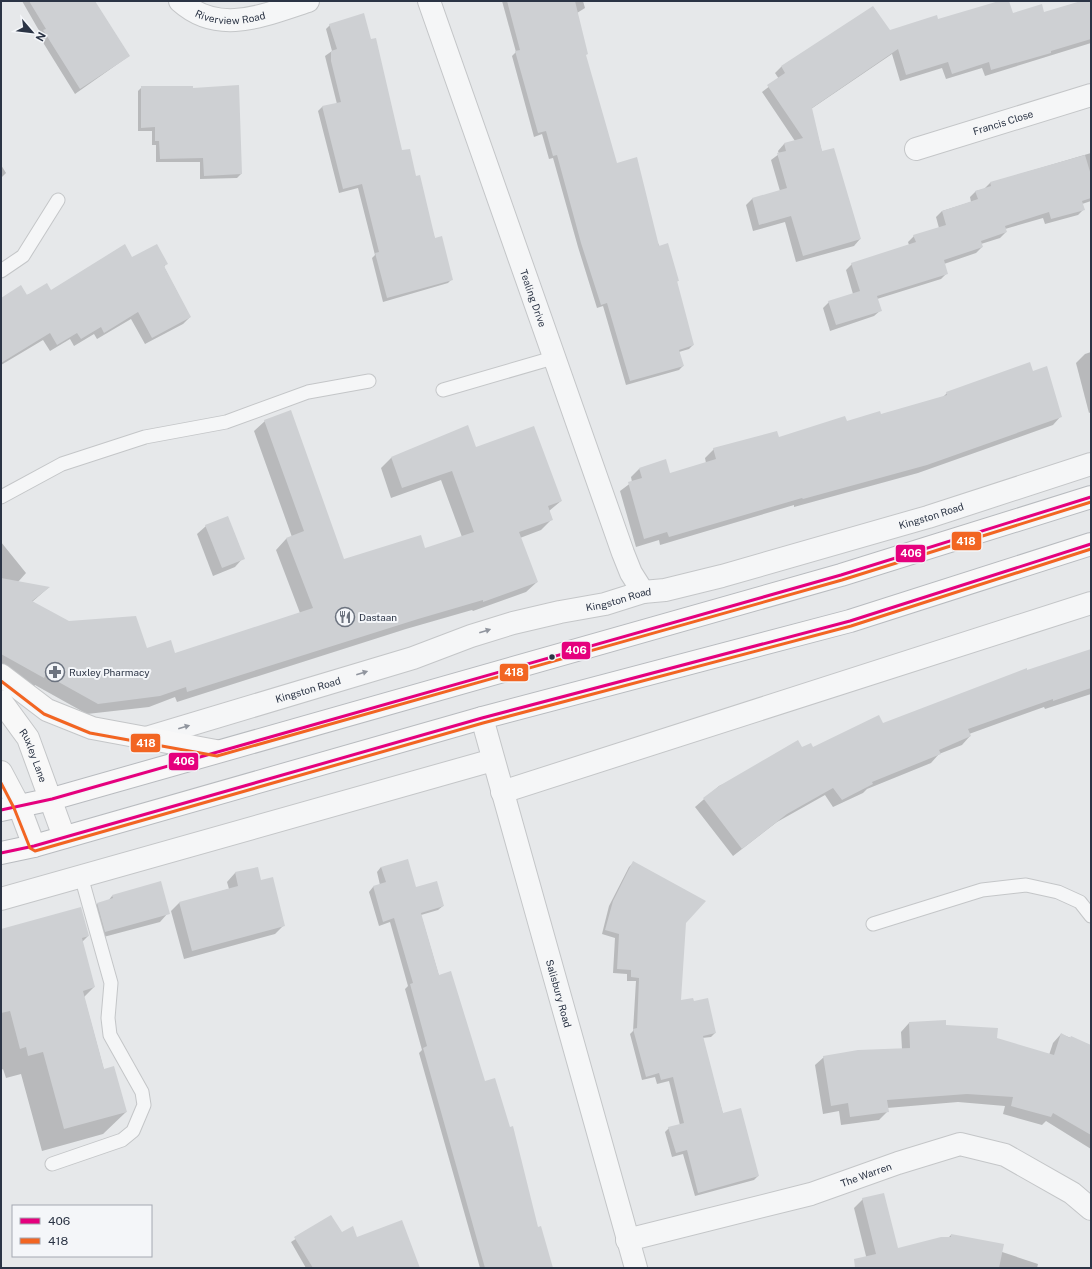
<svg xmlns="http://www.w3.org/2000/svg" width="1092" height="1269" font-family="'Public Sans',sans-serif">
	<rect width="100%" height="100%" fill="#e6e8ea"/>
	<!-- shadow -->
	<g fill="#0003">
		<path d="M22,1H94L129,56L75,94L39,36L41,34Z"/>
		<path d="M502,1H583L585,8L577,13L585,56L616,164L678,281L676,282L693,345L689,349L679,352L683,366L679,370L626,385L603,306L597,308L578,247L553,158L549,159L542,134L534,137L512,56L516,52Z"/>
		<path d="M1003,1H1008L1012,14L1043,13L1084,1H1091V43L985,76L982,68L946,79L942,68L900,81L892,54L811,109L822,152L860,239L854,246L796,262L785,222L753,231L746,205L752,199L780,191L771,160L779,154L778,151L784,144L795,141L762,92L779,79L775,73L781,67L873,7L889,31L938,20Z"/>
		<path d="M330,25L416,177L435,239L452,279L448,283L383,302L372,258L375,255L358,188L339,193L318,111L322,107L337,104L325,56L332,51L326,29Z"/>
		<path d="M142,87L241,174L237,178L200,179V162H156V145H152V131H138V91Z"/>
		<path d="M1091,153V201L1082,204L1084,209L1078,215L1045,224L1043,218L1005,229L1006,232L1000,238L981,244L982,247L976,253L944,264L947,273L941,279L877,299L881,310L874,316L830,331L823,308L829,302L853,294L846,270L852,264L909,245L908,242L914,236L939,228L936,217L942,211L971,202L970,197L976,191L984,189L990,183Z"/>
		<path d="M1,165L6,173L1,178Z"/>
		<path d="M132,258L166,264L164,267L190,317L183,324L145,344L131,319L97,339L94,334L74,346L70,339L50,351L43,340L1,365V299L51,291Z"/>
		<path d="M1091,352V412L1089,413L1076,363L1085,354Z"/>
		<path d="M947,393L1061,416L1053,425L918,473L794,507V505L660,545L659,540L636,547L620,491L632,482L631,477L639,469L669,474L706,463L705,458L714,449L779,439L880,415L943,397Z"/>
		<path d="M265,421L343,560L424,550L462,537L441,480L391,498L381,468L391,458L476,449L561,501L549,511L552,519L541,530L520,538L537,582L526,592L473,611L472,610L406,629L177,702L175,697L149,707L87,714L35,685L33,688L1,668V542L26,573L18,582L48,588L32,602L69,622L146,649L174,655L300,613L276,550L286,539L292,537L254,431Z"/>
		<path d="M206,526L243,558L235,567L213,576L197,534Z"/>
		<path d="M1091,650V694L1045,709L1044,707L969,734L970,736L962,745L939,754L931,763L867,789L863,793L833,807L825,795L777,822L733,856L695,807L719,786L801,749L813,748L883,724L1027,671Z"/>
		<path d="M633,863L685,922L679,1001L715,1033L711,1037L702,1038L723,1114L758,1176L754,1180L695,1196L683,1154L672,1157L665,1132L669,1128L680,1125L669,1081L657,1084L655,1077L642,1080L630,1034L633,1031L636,981H627V974L613,973L615,938L602,934L609,906L629,867Z"/>
		<path d="M381,867L443,906L438,910L421,915L439,976L484,1082L552,1268H480L419,1053L422,1050L405,989L408,986L390,922L379,926L369,892L373,887L380,885L377,872Z"/>
		<path d="M257,868L260,881L284,925L275,934L184,959L171,911L179,903L229,889L227,882L235,873Z"/>
		<path d="M112,896L168,913L160,922L96,939L89,912L97,904L108,901Z"/>
		<path d="M1,930L88,936L82,942L94,987L84,997L104,1070L126,1112L103,1134L42,1151L21,1074L6,1078L3,1069L1,1070Z"/>
		<path d="M909,1023L945,1026L1049,1055L1053,1043L1061,1034L1091,1046V1149L1046,1121L1042,1125L1003,1114L1005,1106L958,1102L887,1108V1112L879,1120L841,1125L839,1111L823,1114L815,1065L824,1057L902,1049L901,1032Z"/>
		<path d="M863,1199L897,1249L948,1238L951,1235L1038,1264L1037,1268H869L854,1208Z"/>
		<path d="M331,1216L341,1233L356,1238L419,1268H306L291,1242Z"/>
	</g>
	<!-- building -->
	<g fill="#ced0d3">
		<path d="M29,1H95L130,56L80,89L43,30L46,29Z"/>
		<path d="M507,1H575L588,54L586,55L617,163L637,157L659,246L668,243L679,281H677L694,345L679,350L684,366L630,381L607,303L601,305L581,243L557,155L553,156L546,131L538,133L515,51L520,50Z"/>
		<path d="M999,1H1009L1013,13L1042,4L1044,12L1081,1H1091V39L1051,51V53L991,70L989,62L952,74L948,62L906,75L898,49L812,108L822,151L834,148L861,239L803,256L791,216L759,225L752,198L787,188L777,153L786,151L784,143L803,138L767,85L785,73L781,66L873,6L890,30L937,15L938,19Z"/>
		<path d="M364,13L371,39L376,38L402,150L410,149L416,176L420,175L435,238L442,236L453,280L387,298L375,253L379,252L362,184L343,189L322,106L341,102L331,61V51L337,49L329,24Z"/>
		<path d="M239,85L242,174L204,176L203,158L160,159L159,141H155V127L141,128V86H193V88Z"/>
		<path d="M1085,155L1091,175V198L1082,201L1085,210L1051,219L1049,212L1005,226L1007,232L981,241L983,247L944,260L948,274L877,296L882,311L836,325L828,301L860,291L851,263L916,242L913,235L946,225L942,211L978,199L975,191L991,186L990,182Z"/>
		<path d="M125,244L132,257L157,244L168,264L164,266L191,317L152,338L138,312L104,333L101,327L81,339L77,333L57,345L50,333L1,363V298L21,285L27,295L47,283L51,290Z"/>
		<path d="M1030,362L1033,371L1047,366L1062,417L927,465L803,499L802,498L669,537L667,532L644,539L628,482L642,478L639,468L666,459L670,473L716,459L713,448L777,431L779,437L845,416L847,421L880,411L881,414L947,395L946,392Z"/>
		<path d="M291,410L344,559L421,535L425,548L474,532L452,471L402,488L391,457L468,425L476,447L534,426L562,501L548,506L553,520L519,532L538,582L483,602V600L418,619L187,692L186,687L160,696L98,704L46,675L44,678L1,654V578L50,587L32,601L69,621L136,616L147,648L171,640L175,653L313,608L286,538L304,531L264,420Z"/>
		<path d="M228,516L245,559L222,568L205,525Z"/>
		<path d="M1091,649V688L1053,701V699L968,729L971,736L939,750L941,754L872,782L873,784L842,800L833,788L787,814L742,849L703,798L719,786L798,740L802,747L811,743L813,747L879,715L883,723L1027,668V670Z"/>
		<path d="M408,859L416,887L437,881L444,906L421,913L439,975L451,971L485,1081L495,1078L510,1127L513,1126L538,1227L541,1226L553,1268H485L423,1048L427,1046L410,984L413,983L394,918L383,922L373,886L386,882L381,867Z"/>
		<path d="M633,861L706,901L686,923L681,1000L693,998L694,1001L708,998L716,1033L703,1036L723,1113L741,1108L759,1176L698,1193L687,1150L676,1153L668,1127L684,1123L673,1077L661,1080L659,1073L646,1077L633,1029L637,1028L639,978L631,977V970L617,969L619,934L605,930L613,901Z"/>
		<path d="M258,867L261,880L273,877L285,926L192,951L179,902L238,886L235,872Z"/>
		<path d="M161,881L170,914L105,932L97,903L113,898L112,895Z"/>
		<path d="M81,907L89,936L82,938L95,987L83,991L104,1069L114,1066L127,1112L64,1129L43,1052L28,1056L26,1047L20,1049L10,1011L1,1013V929Z"/>
		<path d="M946,1020V1025L998,1028L997,1038L1054,1055L1061,1033L1070,1038L1071,1036L1091,1045V1135L1053,1113L1051,1117L1011,1106L1013,1097L967,1094L887,1100L889,1112L850,1117L848,1103L831,1106L823,1056L858,1050L910,1048L909,1022Z"/>
		<path d="M884,1193L898,1248L941,1237H951V1234L1004,1244L999,1268H855L854,1259L876,1254L862,1198Z"/>
		<path d="M331,1215L342,1232L353,1226L357,1237L402,1220L420,1268H313L294,1237Z"/>
	</g>
	<g fill="none" stroke-linecap="round" stroke-linejoin="round">
		<defs>
			<g id="service">
				<path d="M1,271L23,256L58,200"/>
				<path d="M443,390L553,358"/>
				<path d="M1,497L62,464L145,437L226,422L308,392L369,381"/>
				<path d="M873,924L982,890L1026,885L1058,892L1080,902L1091,916"/>
				<path d="M52,1164L122,1140L133,1131L144,1105L142,1092L110,1035L108,1018L111,983L81,876"/>
			</g>
			<g id="minor">
				<path id="s1" d="M180,1C219,36 264,15 308,1"/>
				<path id="s2" d="M429,1L623,553L631,573L643,592"/>
				<path id="s3" d="M916,149L1091,95"/>
				<path id="s4" d="M146,738L413,658L471,636L513,623L560,612L605,604L643,592L665,590L722,576L928,517L1091,464"/>
				<path d="M502,792L1091,603"/>
				<path d="M1,899L493,760"/>
				<path id="s5" d="M627,1240L811,1194L898,1163L960,1144L1005,1155L1072,1193L1091,1209"/>
			</g>
			<g id="tertiary">
				<path id="s6" d="M482,718L636,1268"/>
			</g>
			<g id="secondary">
				<path d="M1,675L47,710L92,728L216,751"/>
				<path id="s7" d="M1,701L28,738L64,837"/>
				<path d="M1,772L19,806L34,846"/>
			</g>
			<g id="trunk">
				<path d="M1,810L52,799L841,575L1091,497"/>
				<path d="M1,853L34,846L482,718L850,621L1091,544"/>
			</g>
		</defs>
		<!-- service casing -->
		<use href="#service" stroke="#c4c6c8" stroke-width="15"/>
		<!-- minor casing -->
		<use href="#minor" stroke="#c4c6c8" stroke-width="24"/>
		<!-- tertiary casing -->
		<use href="#tertiary" stroke="#c4c6c8" stroke-width="24"/>
		<!-- secondary casing -->
		<use href="#secondary" stroke="#c4c6c8" stroke-width="24"/>
		<!-- trunk casing -->
		<use href="#trunk" stroke="#b8bbbf" stroke-width="24"/>
		<!-- service -->
		<use href="#service" stroke="#f5f6f7" stroke-width="13"/>
		<!-- minor -->
		<use href="#minor" stroke="#f5f6f7" stroke-width="22"/>
		<!-- tertiary -->
		<use href="#tertiary" stroke="#f5f6f7" stroke-width="22"/>
		<!-- secondary -->
		<use href="#secondary" stroke="#f8f8f8" stroke-width="22"/>
		<!-- trunk -->
		<use href="#trunk" stroke="#f8f8f8" stroke-width="22"/>
		<defs>
			<g id="bus-1">
				<path d="M1,810L52,799L841,575L1091,497"/>
				<path d="M1,853L34,846L482,718L850,621L1091,544"/>
			</g>
			<g id="bus-2">
				<path d="M1,681L44,714L90,733L217,756L842,580L1091,502"/>
				<path d="M1,783L14,808L30,848L35,851L483,723L851,626L1091,549"/>
			</g>
		</defs>
		<!-- bus-1 casing -->
		<use href="#bus-1" stroke="#f4f6f9" stroke-width="6"/>
		<!-- bus-2 casing -->
		<use href="#bus-2" stroke="#f4f6f9" stroke-width="6"/>
		<!-- bus-1 -->
		<use href="#bus-1" stroke="#e5007d" stroke-width="3"/>
		<!-- bus-2 -->
		<use href="#bus-2" stroke="#f26522" stroke-width="3"/>
	</g>
	<!-- one-way arrows -->
	<defs><path id="oneway-solid" d="M-6-.8H1V-3.2L6.5 0L1 3.2V.8H-6Z"/></defs>
	<g fill="#90959e">
		<use href="#oneway-solid" transform="translate(485 631) rotate(-17)"/>
		<use href="#oneway-solid" transform="translate(362 673) rotate(-17)"/>
		<use href="#oneway-solid" transform="translate(184 727) rotate(-16)"/>
	</g>
	<!-- icons -->
	<defs>
		<symbol id="restaurant-ring" viewBox="-11 -11 22 22"><circle r="9.5" fill="#f4f6f9" stroke="#6c737f" stroke-width="1.5"/><path d="M-5-6h1v4h1v-4h1v4h1v-4h1v5L-1.5 .5V6h-2V.5L-5-1ZM5-6V6H3V1.5H1.5Q1.5-4 5-6Z" fill="#6c737f"/></symbol>
		<symbol id="pharmacy-ring" viewBox="-11 -11 22 22"><circle r="9.5" fill="#f4f6f9" stroke="#6c737f" stroke-width="1.5"/><path d="M-2-6h4v4h4v4h-4v4h-4v-4h-4v-4h4Z" fill="#6c737f"/></symbol>
	</defs>
	<g fill-rule="evenodd">
		<use href="#restaurant-ring" x="334" y="606" width="22" height="22"/>
		<use href="#pharmacy-ring" x="44" y="661" width="22" height="22"/>
	</g>
	<!-- markers -->
	<circle fill="#2b3445" stroke="#f4f6f9" stroke-width="1.5" cx="552" cy="657" r="3.5"/>
	<g text-anchor="middle" stroke-width="4" stroke-linejoin="round" paint-order="stroke">
		<!-- street labels -->
		<g font-size="10" fill="#2b3445" stroke="#f4f6f9">
			<text dy="4" stroke="none"><textPath href="#s1" startOffset="55">Riverview Road</textPath></text>
			<text dy="4" stroke="none"><textPath href="#s3" startOffset="91">Francis Close</textPath></text>
			<text dy="4" stroke="none"><textPath href="#s2" startOffset="315">Tealing Drive</textPath></text>
			<text dy="4" stroke="none"><textPath href="#s4" startOffset="817">Kingston Road</textPath></text>
			<text dy="4" stroke="none"><textPath href="#s4" startOffset="493">Kingston Road</textPath></text>
			<text dy="4" stroke="none"><textPath href="#s4" startOffset="169">Kingston Road</textPath></text>
			<text dy="4" stroke="none"><textPath href="#s7" startOffset="64">Ruxley Lane</textPath></text>
			<text dy="4" stroke="none"><textPath href="#s6" startOffset="286">Salisbury Road</textPath></text>
			<text dy="4" stroke="none"><textPath href="#s5" startOffset="248">The Warren</textPath></text>
		</g>
		<!-- poi labels -->
		<g font-size="10" fill="#2b3445" stroke="#f4f6f9" text-anchor="start">
			<text x="359" y="621">Dastaan</text>
			<text x="69" y="676">Ruxley Pharmacy</text>
		</g>
	</g>
	<g stroke="#f4f6f9" stroke-width="1.5">
		<rect x="951" y="531" width="31" height="20" rx="4" fill="#f26522"/>
		<rect x="895" y="544" width="31" height="19" rx="4" fill="#e5007d"/>
		<rect x="561" y="641" width="30" height="19" rx="4" fill="#e5007d"/>
		<rect x="499" y="663" width="30" height="19" rx="4" fill="#f26522"/>
		<rect x="130" y="733" width="31" height="20" rx="4" fill="#f26522"/>
		<rect x="168" y="752" width="31" height="19" rx="4" fill="#e5007d"/>
	</g>
	<g font-size="11" text-anchor="middle" font-weight="bold" fill="#fff">
		<text x="966" y="545">418</text>
		<text x="911" y="557">406</text>
		<text x="576" y="654">406</text>
		<text x="514" y="676">418</text>
		<text x="146" y="747">418</text>
		<text x="184" y="765">406</text>
	</g>
	<!-- border -->
	<rect width="1092" height="1269" fill="none" stroke="#2b3445" stroke-width="4"/>
	<!-- legend -->
	<rect x="12" y="1205" width="140" height="52" fill="#f4f6f9" stroke="#a4a8b1"/>
	<rect x="20" y="1218" width="20" height="6" fill="#e5007d" stroke="#a4a8b1"/>
	<text x="48" y="1225" font-size="12" fill="#2b3445">406</text>
	<rect x="20" y="1238" width="20" height="6" fill="#f26522" stroke="#a4a8b1"/>
	<text x="48" y="1245" font-size="12" fill="#2b3445">418</text>
	<!-- north arrow -->
	<g transform="translate(32 32) rotate(118)" stroke="#f4f6f9" stroke-width="3" paint-order="stroke">
	<path d="M0-3L7 15L0 10L-7 15Z" fill="#2b3445"/>
	<text y="-6" font-size="11" font-weight="bold" text-anchor="middle" fill="#2b3445">N</text>
	</g>
</svg>
